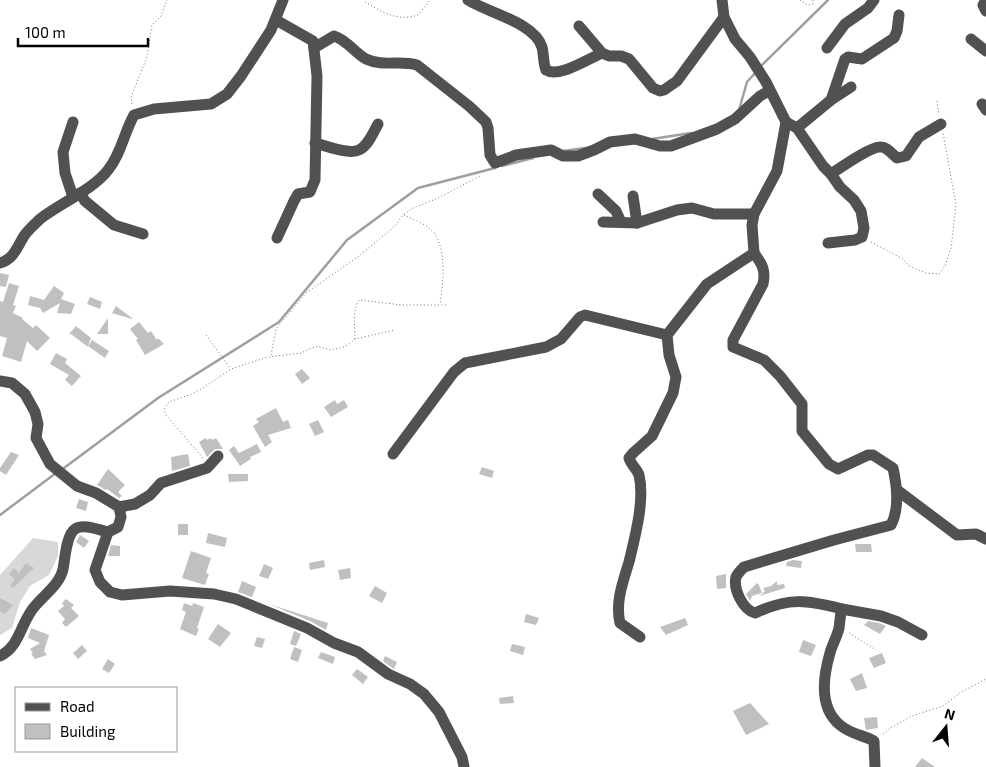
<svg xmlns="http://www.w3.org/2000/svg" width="986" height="767" font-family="'Exo 2',sans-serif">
	<rect width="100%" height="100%" fill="#fff"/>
	<!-- green -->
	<path fill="#d8d8d8" d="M33,538L58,542V556L49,575L30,586L20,602L12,628L0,635V575Z"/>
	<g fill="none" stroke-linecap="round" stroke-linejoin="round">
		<!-- stream -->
		<g stroke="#9f9f9f" stroke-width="2.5">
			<path d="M761,66L828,0"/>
			<path d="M739,110L747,82L756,72"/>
			<path d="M652,139L691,133"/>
			<path d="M563,151L585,148"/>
			<path d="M502,166L533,158"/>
			<path d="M64,468L158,398L279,322L347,240L418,188L495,168"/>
			<path d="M0,515L56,473"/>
		</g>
	</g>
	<!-- building -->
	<g fill="#c0c0c0">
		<path d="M0,273L9,275L6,287L0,286Z"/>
		<path d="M9,283L19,286L13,305L16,306L13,313L23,318L22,319L33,328L36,325L50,338L37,351L27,341L21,362L2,356L7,338L0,336V301L3,302Z"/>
		<path d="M54,286L64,293L61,299L75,304L71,314L57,313L60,303L43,313L40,308L28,305L30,296L44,300Z"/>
		<path d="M90,297L102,302L100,309L87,304Z"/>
		<path d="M116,306L132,318V319L112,313Z"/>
		<path d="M108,318V334H97Z"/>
		<path d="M139,322L148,333L151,331L156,339H159L164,344L145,355L136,340L138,339L130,329Z"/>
		<path d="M76,326L91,338L88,346L92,340L109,351L105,358L88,346V347L71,334H69Z"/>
		<path d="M56,353L67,359L65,363L81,376L72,386L65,380L69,375L50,364Z"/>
		<path d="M302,369L310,378L302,384L295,374Z"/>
		<path d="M335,400L337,404L344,400L348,407L331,417L324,407Z"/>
		<path d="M276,408L283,422L288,420L291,428L268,435L272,442L265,447L253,426L259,422L256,419Z"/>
		<path d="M318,420L324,432L315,436L309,424Z"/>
		<path d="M206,438L207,440L211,438L212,440L216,438L223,449H215L207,457L199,442Z"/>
		<path d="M257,444L261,452L250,457L251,459L240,466L229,450L234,446L239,453Z"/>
		<path d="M11,452L19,455L6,475L0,471V468Z"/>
		<path d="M188,454L190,466L172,471L171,457Z"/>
		<path d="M482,467L494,471L492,478L479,474Z"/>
		<path d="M108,469L125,485L118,492L122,496L119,498L107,489L106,490L97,485Z"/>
		<path d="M228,474H248V481L229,482Z"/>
		<path d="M79,499L88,502L86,511L76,508Z"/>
		<rect x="178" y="524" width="10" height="11"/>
		<path d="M208,533L227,538L225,547L206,543Z"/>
		<path d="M80,535L89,541L84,548L76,542Z"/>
		<path d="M855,544H871L872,552H856Z"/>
		<path d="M111,545L120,546V556H108Z"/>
		<path d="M191,551L211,558L206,573L209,574L205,585L182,578Z"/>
		<path d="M324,560L325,567L310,570L309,563Z"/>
		<path d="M793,560L802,561L801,568L786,566L787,562Z"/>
		<path d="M26,563L34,568L13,588L10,586L15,579L9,574L14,568L19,573Z"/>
		<path d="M264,564L273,568L268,579L259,576Z"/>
		<path d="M350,568L351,578L340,580L338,570Z"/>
		<path d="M726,574V588L717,589L716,576Z"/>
		<path d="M242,581L256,587L252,597L238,592Z"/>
		<path d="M777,581V585L784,584L785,588L760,596L765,591L763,588L771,586Z"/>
		<path d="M757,583L759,585L762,593L752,596L750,601L746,594Z"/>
		<path d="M375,586L387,593L382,603L369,596Z"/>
		<path d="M0,598L13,605L5,614L0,612Z"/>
		<path d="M66,599L74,605L71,608L79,616L66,627L62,623L65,619L58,611L64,606L62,603Z"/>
		<path d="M184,603L192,606L193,603L204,607L197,628L199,629L196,636L180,629L186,612L182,610Z"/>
		<path d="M269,604L328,623L326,630L310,621Z"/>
		<path d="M526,614L539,618L536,625L524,622Z"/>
		<path d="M685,618L688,625L666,635L660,627Z"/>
		<path d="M868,621L879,623L886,626L880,634L864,625Z"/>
		<path d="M218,624L231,633L220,647L208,639Z"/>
		<path d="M31,628L49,635L44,651L47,655L35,659L31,654L33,653L30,649L40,643L28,638Z"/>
		<path d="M294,631L301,634L296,646L290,644Z"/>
		<path d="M257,637L265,639L262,648L254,646Z"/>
		<path d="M803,640L816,645L811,656L799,652Z"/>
		<path d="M512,644L525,647L523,655L510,651Z"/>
		<path d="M82,645L87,651L78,659L73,653Z"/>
		<path d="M294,647L302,650L298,662L290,659Z"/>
		<path d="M321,652L335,657L333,664L318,658Z"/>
		<path d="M882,653L886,663L874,668L869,658Z"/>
		<path d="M385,656L397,662L394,669L383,661Z"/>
		<path d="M108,659L115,664L109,673L102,669Z"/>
		<path d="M357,669L368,677L363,684L352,675Z"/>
		<path d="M862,673L867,688L856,691L850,679Z"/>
		<path d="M513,696L514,703L500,704L499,698Z"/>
		<path d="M750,703L769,724L746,735L733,711Z"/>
		<path d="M877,717L878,728L866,730L864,718Z"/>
		<path d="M922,758L935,767H915Z"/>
	</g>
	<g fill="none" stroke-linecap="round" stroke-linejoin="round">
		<!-- path -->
		<g stroke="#737373" stroke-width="1" stroke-dasharray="1 2.5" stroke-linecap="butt">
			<path d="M800,0L808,5L813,4V0"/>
			<path d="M365,2C382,12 398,22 418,15L430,0"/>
			<path d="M937,101L939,115"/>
			<path d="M132,104L131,97L147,57L152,25L161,16L167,0"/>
			<path d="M404,215C414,220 427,224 434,233C447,251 443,284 440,304"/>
			<path d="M871,242L903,259L908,265L916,269L926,273L939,274L945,266L951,248L956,205L943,133"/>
			<path d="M206,335L230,368"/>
			<path d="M355,339C355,327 352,310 359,300L402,305H447"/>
			<path d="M271,355L276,329L306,293L359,256L395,226L403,215L413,208L436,199L480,176"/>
			<path d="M203,458L166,415L164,409L169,402L192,394L203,388L231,369L268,357L301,353L309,349L318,346L329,350L341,348L348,345L355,339L395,330"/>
			<path d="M849,633L876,650"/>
			<path d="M883,734L892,727L912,716L943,706L960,693L986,679"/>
		</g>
		<!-- minor -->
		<g stroke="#515151" stroke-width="11">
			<path d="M468,0C488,13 534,22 542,47C544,55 543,63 546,70C559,78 588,59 602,53"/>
			<path d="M986,0L983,5L986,11"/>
			<path d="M276,20L313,41L317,76L315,180L310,192L298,194L294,201L277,238"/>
			<path d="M579,26L602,53L609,56H621L629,59L653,88L660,91L664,90L677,81L724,17"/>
			<path d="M971,39L986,51"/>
			<path d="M314,48L334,36C347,40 355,53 366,59C383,67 400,60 417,65L469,106L486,122L488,128L490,155L495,163L516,155L551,150L563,156H578L594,150L610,142L635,139L660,146H671L717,129L735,119L760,96L769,91"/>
			<path d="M827,48L845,24L868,8L874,0"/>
			<path d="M831,100L845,59L848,57L862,59L894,38L897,31L899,15"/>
			<path d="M982,104L986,110"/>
			<path d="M73,122L63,152L65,173L73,197"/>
			<path d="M786,122L797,128L823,166L831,174L840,187L854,200L861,211L864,228L862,237L855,240L828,243"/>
			<path d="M797,128L831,100L851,87"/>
			<path d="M315,143C325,146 350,155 359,150C368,146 373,133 378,124"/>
			<path d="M831,174C840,168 871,146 881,147C887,147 892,154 897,158L906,156L919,137L941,124"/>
			<path d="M80,193L85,201L114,225L143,234"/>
			<path d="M598,194L616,211L621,222"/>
			<path d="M633,196L637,223"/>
			<path d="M603,222L637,223L677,210L692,208L714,214H754"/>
			<path d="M754,253C762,264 766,270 763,284L733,340V347L764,360L780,376L802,404V431L829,464L838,469L868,455H873L893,468C897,486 900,508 891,525L834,540L744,567C741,570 738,573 736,577C733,589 743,610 755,613C790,597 806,600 842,609"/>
			<path d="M0,263C14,259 17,247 24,236C28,230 35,224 40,219C59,204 94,189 108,170C121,154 124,133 134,115L154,109L211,104L227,94L241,76L271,30L283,0"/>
			<path d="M0,381L12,383L25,394L35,412L38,424L36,438L50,464L77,486L96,493L119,507L121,517L118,527L108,532C99,530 84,523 75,529C66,535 65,560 63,569C60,584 44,595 35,606C21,621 20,647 0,656"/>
			<path d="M393,454L454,372L465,363L546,347L561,339L580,317L585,315L667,335"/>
			<path d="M897,490L957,535L976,534L986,539"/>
			<path d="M119,507L135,504L150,495L161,483L207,468L218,456"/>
			<path d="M108,532L95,570L100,582L110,592L122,595L170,591L214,594L236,599L307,628L334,643L358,652L388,674L410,684L424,694L439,712L462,757L464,767"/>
			<path d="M640,637L620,623C615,602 623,582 629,562C635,537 645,500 639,475C637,469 631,465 629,458L633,453L652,436L673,393L676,377L669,355L667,335L707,284L754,253L752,225L754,214L777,171L786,122L766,82L750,57L735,39L724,17L722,0"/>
			<path d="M875,767L874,741C863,735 850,734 840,725C819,708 823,677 830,653C832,645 837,637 839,628C840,622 840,615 842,609L881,616L898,622L922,635"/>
		</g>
	</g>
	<!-- legend -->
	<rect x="15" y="687" width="162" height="65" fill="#ffffff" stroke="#999999"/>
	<rect x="25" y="703" width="25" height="8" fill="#515151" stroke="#999999"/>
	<text x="60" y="712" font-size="15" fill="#000000">Road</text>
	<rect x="25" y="724" width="25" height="15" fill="#c0c0c0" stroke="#999999"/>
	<text x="60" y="737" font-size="15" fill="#000000">Building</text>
	<!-- north arrow -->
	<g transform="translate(946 727) rotate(17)" stroke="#ffffff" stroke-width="4" paint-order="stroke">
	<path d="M0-4L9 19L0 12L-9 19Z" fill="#000000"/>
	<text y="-8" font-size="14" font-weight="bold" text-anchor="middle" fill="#000000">N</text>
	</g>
	<!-- scale -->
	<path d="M18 38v8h130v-8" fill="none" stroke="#000000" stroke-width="2.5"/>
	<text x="25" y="38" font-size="15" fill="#000000" stroke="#ffffff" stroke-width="4" paint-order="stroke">100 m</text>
</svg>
